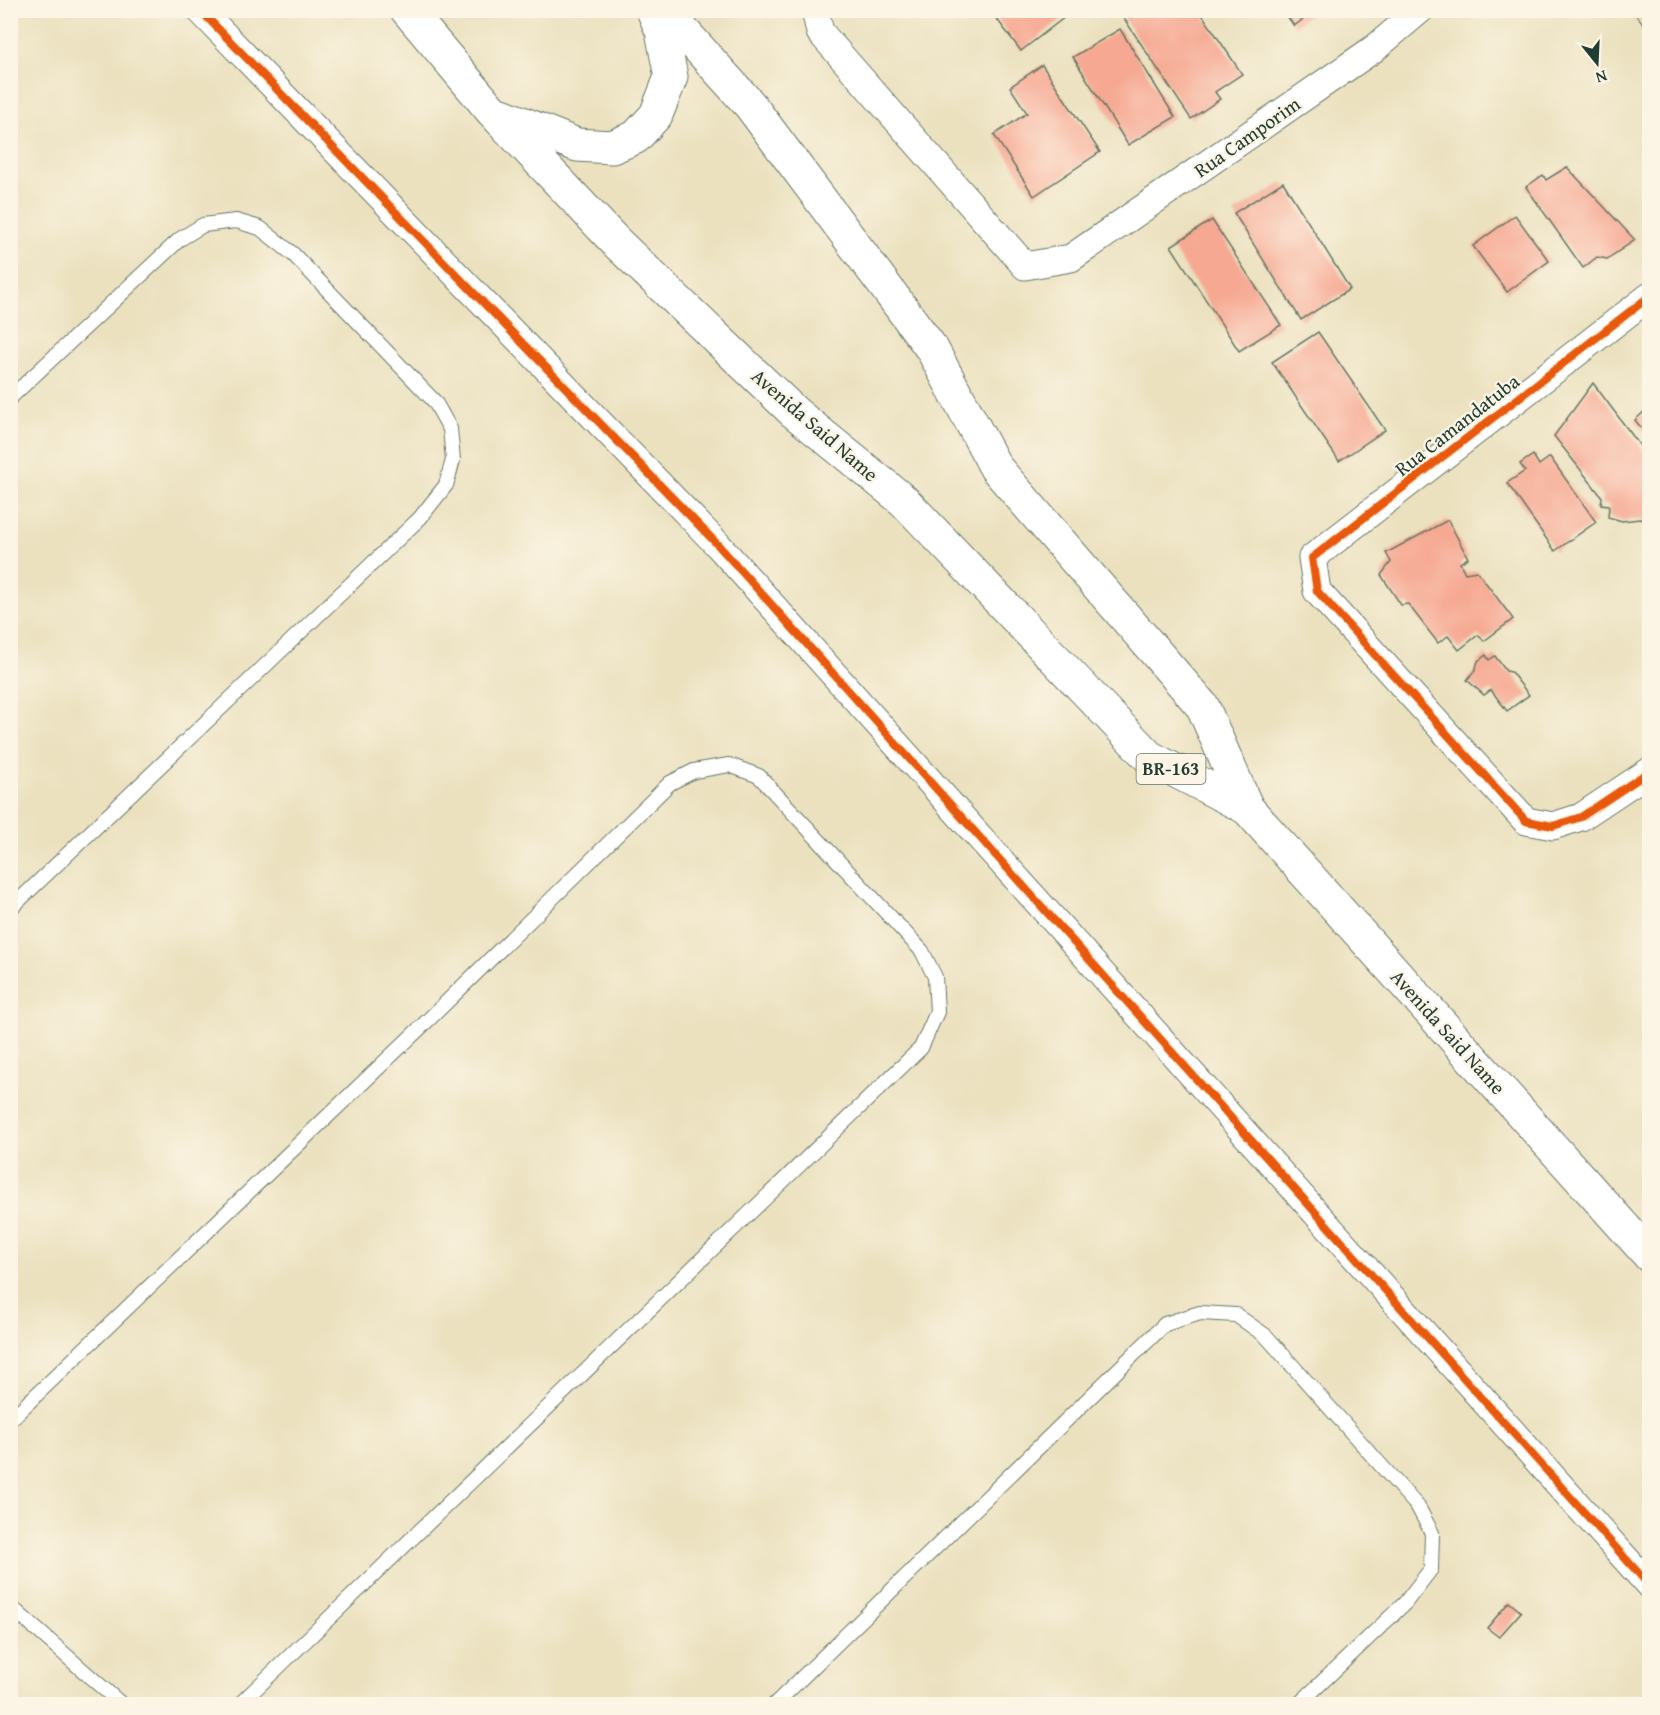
<svg xmlns="http://www.w3.org/2000/svg" width="1660" height="1715" font-family="'Gentium Book Plus',serif">
	<rect width="100%" height="100%" fill="#fcf5e5"/>
	<filter id="ink" filterUnits="userSpaceOnUse"><feTurbulence type="fractalNoise" baseFrequency=".0167" numOctaves="2"/><feDisplacementMap in="SourceGraphic" scale="12" xChannelSelector="R" yChannelSelector="G"/><feConvolveMatrix kernelMatrix="1 2 1 2 8 2 1 2 1" color-interpolation-filters="sRGB"/></filter>
	<filter id="wash" filterUnits="userSpaceOnUse"><feTurbulence type="fractalNoise" baseFrequency=".008" numOctaves="4" result="noise"/><feDisplacementMap in="SourceGraphic" scale="24" xChannelSelector="R" yChannelSelector="G"/><feGaussianBlur stdDeviation="1.35" result="paint"/><feColorMatrix in="noise" values="0 0 0 0 0 0 0 0 0 0 0 0 0 0 0 0 0 1.4 0 .05"/><feComposite in="paint" operator="in"/></filter>
	<g filter="url(#wash)">
		<rect width="100%" height="100%" fill="#ebe1bf"/>
		<g id="blocks">
			<!-- building -->
			<g fill="#f6a892">
				<path d="M990,10H1074L1021,51Z"/>
				<path d="M1133,10H1199L1242,74L1215,92L1220,99L1191,119L1123,17Z"/>
				<path d="M1283,10H1316L1294,26Z"/>
				<path d="M1632,10H1650V32Z"/>
				<path d="M1120,29L1175,117L1128,145L1073,57Z"/>
				<path d="M1042,65L1100,152L1034,196L994,135L1027,113L1010,87Z"/>
				<path d="M1567,167L1635,240L1607,259L1597,257L1583,268L1526,187L1543,175L1546,180Z"/>
				<path d="M1283,182L1350,289L1301,320L1234,213Z"/>
				<path d="M1515,215L1549,261L1507,292L1473,246Z"/>
				<path d="M1212,220L1281,325L1239,351L1171,246Z"/>
				<path d="M1318,332L1385,430L1339,461L1272,362Z"/>
				<path d="M1593,383L1650,459L1648,521L1640,519L1622,521L1608,517L1609,505L1601,504L1602,497L1554,436Z"/>
				<path d="M1650,396V439L1635,420L1648,408L1644,400Z"/>
				<path d="M1533,455L1539,465L1550,457L1596,522L1555,551L1507,483L1525,471L1520,464Z"/>
				<path d="M1448,520L1468,558L1460,563L1465,573L1477,571L1513,619L1484,641L1478,635L1459,650L1448,636L1438,643L1408,604L1401,605L1381,575L1391,562L1386,553Z"/>
				<path d="M1486,655L1489,660L1495,656L1506,671L1511,672L1529,695L1507,711L1491,690L1484,695L1467,680L1475,671L1478,661Z"/>
				<path d="M1509,1602L1521,1612L1499,1637L1487,1628Z"/>
			</g>
		</g>
	</g>
	<g filter="url(#ink)">
		<use href="#blocks" fill-opacity="0" stroke="#667665" stroke-width="1.5"/>
		<g fill="none" stroke-linecap="round" stroke-linejoin="round">
			<defs>
				<g id="lane">
					<path d="M10,398L180,239L203,225L236,221L260,228L293,254L435,402L450,429L453,460L446,485L420,518L10,909"/>
					<path d="M10,1420L420,1028L670,783L694,771L729,765L759,776L922,951L935,977L937,1012L921,1048L240,1704"/>
					<path d="M10,1606L121,1704"/>
					<path d="M775,1704L1165,1324L1200,1313L1236,1315L1266,1336L1418,1507L1432,1533L1431,1569L1405,1603L1299,1704"/>
				</g>
				<g id="street">
					<path d="M200,10L718,545L1650,1586"/>
					<path d="M815,10L820,32L1025,266L1071,258L1375,48L1420,10"/>
					<path d="M1650,296L1312,558L1317,591L1526,821L1553,826L1581,817L1650,771"/>
				</g>
				<g id="highway">
					<path d="M407,10L492,111L616,242L794,412L904,501L1149,757L1247,808L1203,707L996,468L932,349L750,105L664,10"/>
					<path d="M502,115L577,145L612,147L636,137L656,115L671,77L662,31L653,10"/>
					<path d="M1247,808L1650,1256"/>
				</g>
			</defs>
			<!-- lane casing -->
			<use href="#lane" stroke="#667665" stroke-width="16"/>
			<!-- street casing -->
			<use href="#street" stroke="#667665" stroke-width="29"/>
			<!-- highway casing -->
			<use href="#highway" stroke="#667665" stroke-width="35"/>
			<!-- lane -->
			<use href="#lane" stroke="#fff" stroke-width="14"/>
			<!-- street -->
			<use href="#street" stroke="#fff" stroke-width="27"/>
			<!-- highway -->
			<use href="#highway" stroke="#fff" stroke-width="33"/>
			<defs>
				<g id="cycleway">
					<path d="M200,10L718,545L1650,1586"/>
					<path d="M1650,296L1312,558L1317,591L1526,821L1553,826L1581,817L1650,771"/>
				</g>
			</defs>
			<!-- cycleway casing -->
			<use href="#cycleway" stroke="#fcf5e5" stroke-width="11"/>
			<!-- cycleway -->
			<use href="#cycleway" stroke="#e8590c" stroke-width="8"/>
		</g>
	</g>
	<g text-anchor="middle" stroke-width="4.5" stroke-linejoin="round" paint-order="stroke">
		<!-- shield labels -->
		<rect fill="#fcf5e5" stroke="#617469" stroke-width="1.5" x="1136.5" y="754" width="69" height="30" rx="4.5"/>
		<g font-size="18" font-weight="bold" fill="#1f3d34">
			<text x="1171" y="775">BR-163</text>
		</g>
		<!-- street labels -->
		<g font-size="20" fill="#1f3d34" stroke="#fcf5e5">
			<text transform="translate(1247 137) rotate(-35)" y="7">Rua Camporim</text>
			<text transform="translate(815 425) rotate(41)" y="7">Avenida Said Name</text>
			<text transform="translate(1457 425) rotate(-38)" y="7">Rua Camandatuba</text>
			<text transform="translate(1448 1032) rotate(48)" y="7">Avenida Said Name</text>
		</g>
	</g>
	<!-- margin -->
	<rect width="1660" height="1715" fill="none" stroke="#fcf5e5" stroke-width="36"/>
	<!-- north arrow -->
	<g transform="translate(1597 63) rotate(162)" stroke="#fcf5e5" stroke-width="4.5" paint-order="stroke">
	<path d="M0-4.5L10 22L0 15L-10 22Z" fill="#1f3d34"/>
	<text y="-9" font-size="16" font-weight="bold" text-anchor="middle" fill="#1f3d34">N</text>
	</g>
</svg>
